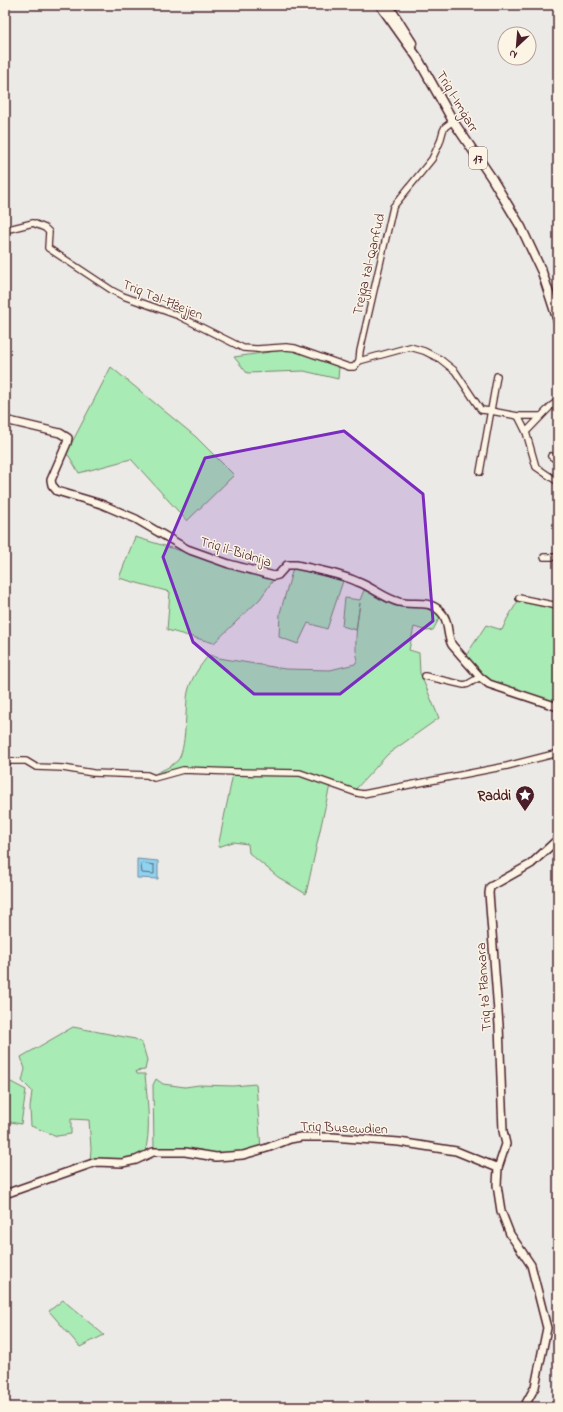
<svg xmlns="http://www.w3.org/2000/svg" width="563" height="1412" font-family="'Indie Flower',sans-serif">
	<rect width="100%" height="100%" fill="#eceae6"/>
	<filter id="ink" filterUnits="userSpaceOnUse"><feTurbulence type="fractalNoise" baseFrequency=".025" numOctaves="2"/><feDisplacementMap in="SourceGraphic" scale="8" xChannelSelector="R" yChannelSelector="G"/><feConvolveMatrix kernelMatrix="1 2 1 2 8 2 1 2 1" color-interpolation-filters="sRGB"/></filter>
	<g filter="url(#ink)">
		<!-- green -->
		<g fill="#a9ebb4" stroke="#7a8570">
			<path d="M291,349L339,367L338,379L304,371L247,373L234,357Z"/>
			<path d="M111,367L196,437L234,475L187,521L131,459L79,473L69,456L66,454Z"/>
			<path d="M135,537L274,579L260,599L214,643L167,630L170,592L119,578Z"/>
			<path d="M293,568L343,581L327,629L308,623L298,644L279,637L280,613Z"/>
			<path d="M364,590L384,599L434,608L440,617L433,630L427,631L414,627L409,650L419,653L420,673L439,718L388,754L354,791L300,772L182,768L157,775H153C160,771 171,767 177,761C187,752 185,706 188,692C191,678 200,666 209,655L219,658L285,669L330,670L355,664L358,659C353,649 358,616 360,603L356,630L342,626L345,598L360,600Z"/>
			<path d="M518,601L558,610V705L524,692L516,687L512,690L487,681L465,657L486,625L502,630L507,619Z"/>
			<path d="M233,774L299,775L330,785L306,894L278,877L249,853L248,844L233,842L218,847Z"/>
			<path d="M73,1027L135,1039L142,1043L147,1060L145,1070L136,1071L137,1074H145C147,1098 152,1133 144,1155L133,1160L90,1161L91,1149L89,1120L71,1119V1134L57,1136L31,1126L30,1108L32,1091L22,1081L25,1069L21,1057Z"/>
			<path d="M156,1079L163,1084L185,1087L199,1085L233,1086L256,1084L261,1149L238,1154L154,1149L153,1085Z"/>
			<path d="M5,1082H11L26,1090L21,1124L5,1121Z"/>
			<path d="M63,1300L104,1335L80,1347L49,1311Z"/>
		</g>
		<!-- water -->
		<path fill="#8ed3f0" stroke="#738ba1" d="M137,859L158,861V879L137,878Z"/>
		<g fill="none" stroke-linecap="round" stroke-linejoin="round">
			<!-- shore -->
			<path stroke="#65677a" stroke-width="1" d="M143,863L154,865V874L142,873L141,865Z"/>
			<defs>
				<g id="street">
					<path d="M5,230L33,223L45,228L49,232L48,248L113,291L123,296L179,316L243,348L257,349L286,347L295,348L349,367H354L359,361L360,351L393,207L432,159L440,142L443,131L445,127L453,121"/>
					<path d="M359,361L410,347L424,351L440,359L455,371L481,410L491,411L518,416H540"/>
					<path d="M518,416L526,432L536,467L558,482"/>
					<path d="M526,432L551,406L558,401"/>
					<path d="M551,456L558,461"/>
					<path d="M480,472L497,376"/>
					<path d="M544,557H558"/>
					<path d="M519,598L558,606"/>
					<path d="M425,676L464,685L468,684L480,677"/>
					<path d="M5,761H26L36,767L63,768L93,773L147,775L154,778L183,770L236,772L300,773L357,793L363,794L507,766L558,753"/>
				</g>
				<g id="secondary">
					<path d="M5,420L60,433L68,438L67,443L51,480L52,485L57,491L101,504L136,519L187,549L229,564L274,576L278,575L287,565H296C314,569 341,574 358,582C372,587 385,599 399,602C413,606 428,599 440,611C450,620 446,635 452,645L480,677L489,684L558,707"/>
					<path d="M5,1194L96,1162L122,1163L136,1160L153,1152H185L216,1157L243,1155L267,1148L290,1139L301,1137H332L399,1142L456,1151L498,1168"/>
					<path d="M524,1407L535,1387L547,1328L531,1265L510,1234L501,1211L497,1185L498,1168L506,1144L503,1131L499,1025L489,893L490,887L531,864L558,839"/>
				</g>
				<g id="primary">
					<path d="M380,5L417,57L453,121L491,177L521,227L542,272L558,321"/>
					<path d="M388,5L412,43"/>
				</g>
			</defs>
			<!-- street casing -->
			<use href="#street" stroke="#4a1f2b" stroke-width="8"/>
			<!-- secondary casing -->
			<use href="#secondary" stroke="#4a1f2b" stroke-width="10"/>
			<!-- primary casing -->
			<use href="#primary" stroke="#4a1f2b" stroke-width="11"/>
			<!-- street -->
			<use href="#street" stroke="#fcf5e5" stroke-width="5.5"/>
			<!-- secondary -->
			<use href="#secondary" stroke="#fcf5e5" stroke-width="7"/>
			<!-- primary -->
			<use href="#primary" stroke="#fcf5e5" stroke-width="8"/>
		</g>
	</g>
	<!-- marked area -->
	<path fill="#7b2cbf" fill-opacity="0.2" stroke="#7b2cbf" stroke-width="3" stroke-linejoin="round" d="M344,431L423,494L433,621L340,694H254L193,642L163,557L205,458Z"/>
	<!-- icons -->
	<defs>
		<symbol id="sight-pin" viewBox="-11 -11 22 30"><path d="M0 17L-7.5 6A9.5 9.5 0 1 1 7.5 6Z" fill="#4a1f2b" stroke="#fcf5e5"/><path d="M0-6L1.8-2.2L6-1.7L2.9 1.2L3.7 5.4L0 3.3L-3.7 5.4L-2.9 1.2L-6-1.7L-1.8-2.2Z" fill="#fff"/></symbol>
	</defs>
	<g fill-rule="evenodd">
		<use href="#sight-pin" x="514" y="784" width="22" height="30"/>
	</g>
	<g text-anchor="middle" stroke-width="3" stroke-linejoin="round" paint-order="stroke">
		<!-- shield labels -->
		<rect fill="#fcf5e5" stroke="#7f5f63" stroke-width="1" x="469" y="147" width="18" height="22" rx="3"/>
		<g font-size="13" font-weight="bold" fill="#4a1f2b">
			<text x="478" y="163">17</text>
		</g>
		<!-- street labels -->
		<g font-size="14" fill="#4a1f2b" stroke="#fcf5e5">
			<text transform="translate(458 101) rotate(59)" y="5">Triq l-Imġarr</text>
			<text transform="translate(368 264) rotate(-77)" y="5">Trejqa tal-Qanfud</text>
			<text transform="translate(163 299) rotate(22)" y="5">Triq Tal-Ħżejjen</text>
			<text transform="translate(236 551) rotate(17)" y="5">Triq il-Bidnija</text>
			<text transform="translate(483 987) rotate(-94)" y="5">Triq ta' Ħanxara</text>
			<text transform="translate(344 1127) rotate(2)" y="5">Triq Busewdien</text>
		</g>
		<!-- poi labels -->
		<g font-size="14" font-weight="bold" fill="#4a1f2b" stroke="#fcf5e5" text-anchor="end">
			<text x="511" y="800">Raddi</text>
		</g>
	</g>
	<!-- margin -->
	<rect width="563" height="1412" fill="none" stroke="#fcf5e5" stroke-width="20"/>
	<rect x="10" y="10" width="543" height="1392" fill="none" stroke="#4a1f2b" stroke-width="1.5" filter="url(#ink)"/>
	<!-- north arrow -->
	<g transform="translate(517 46) rotate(206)"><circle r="19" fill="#fcf5e5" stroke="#b59f9b"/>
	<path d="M0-3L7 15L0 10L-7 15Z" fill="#4a1f2b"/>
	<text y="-6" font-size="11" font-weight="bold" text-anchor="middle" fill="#4a1f2b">N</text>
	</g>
</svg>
